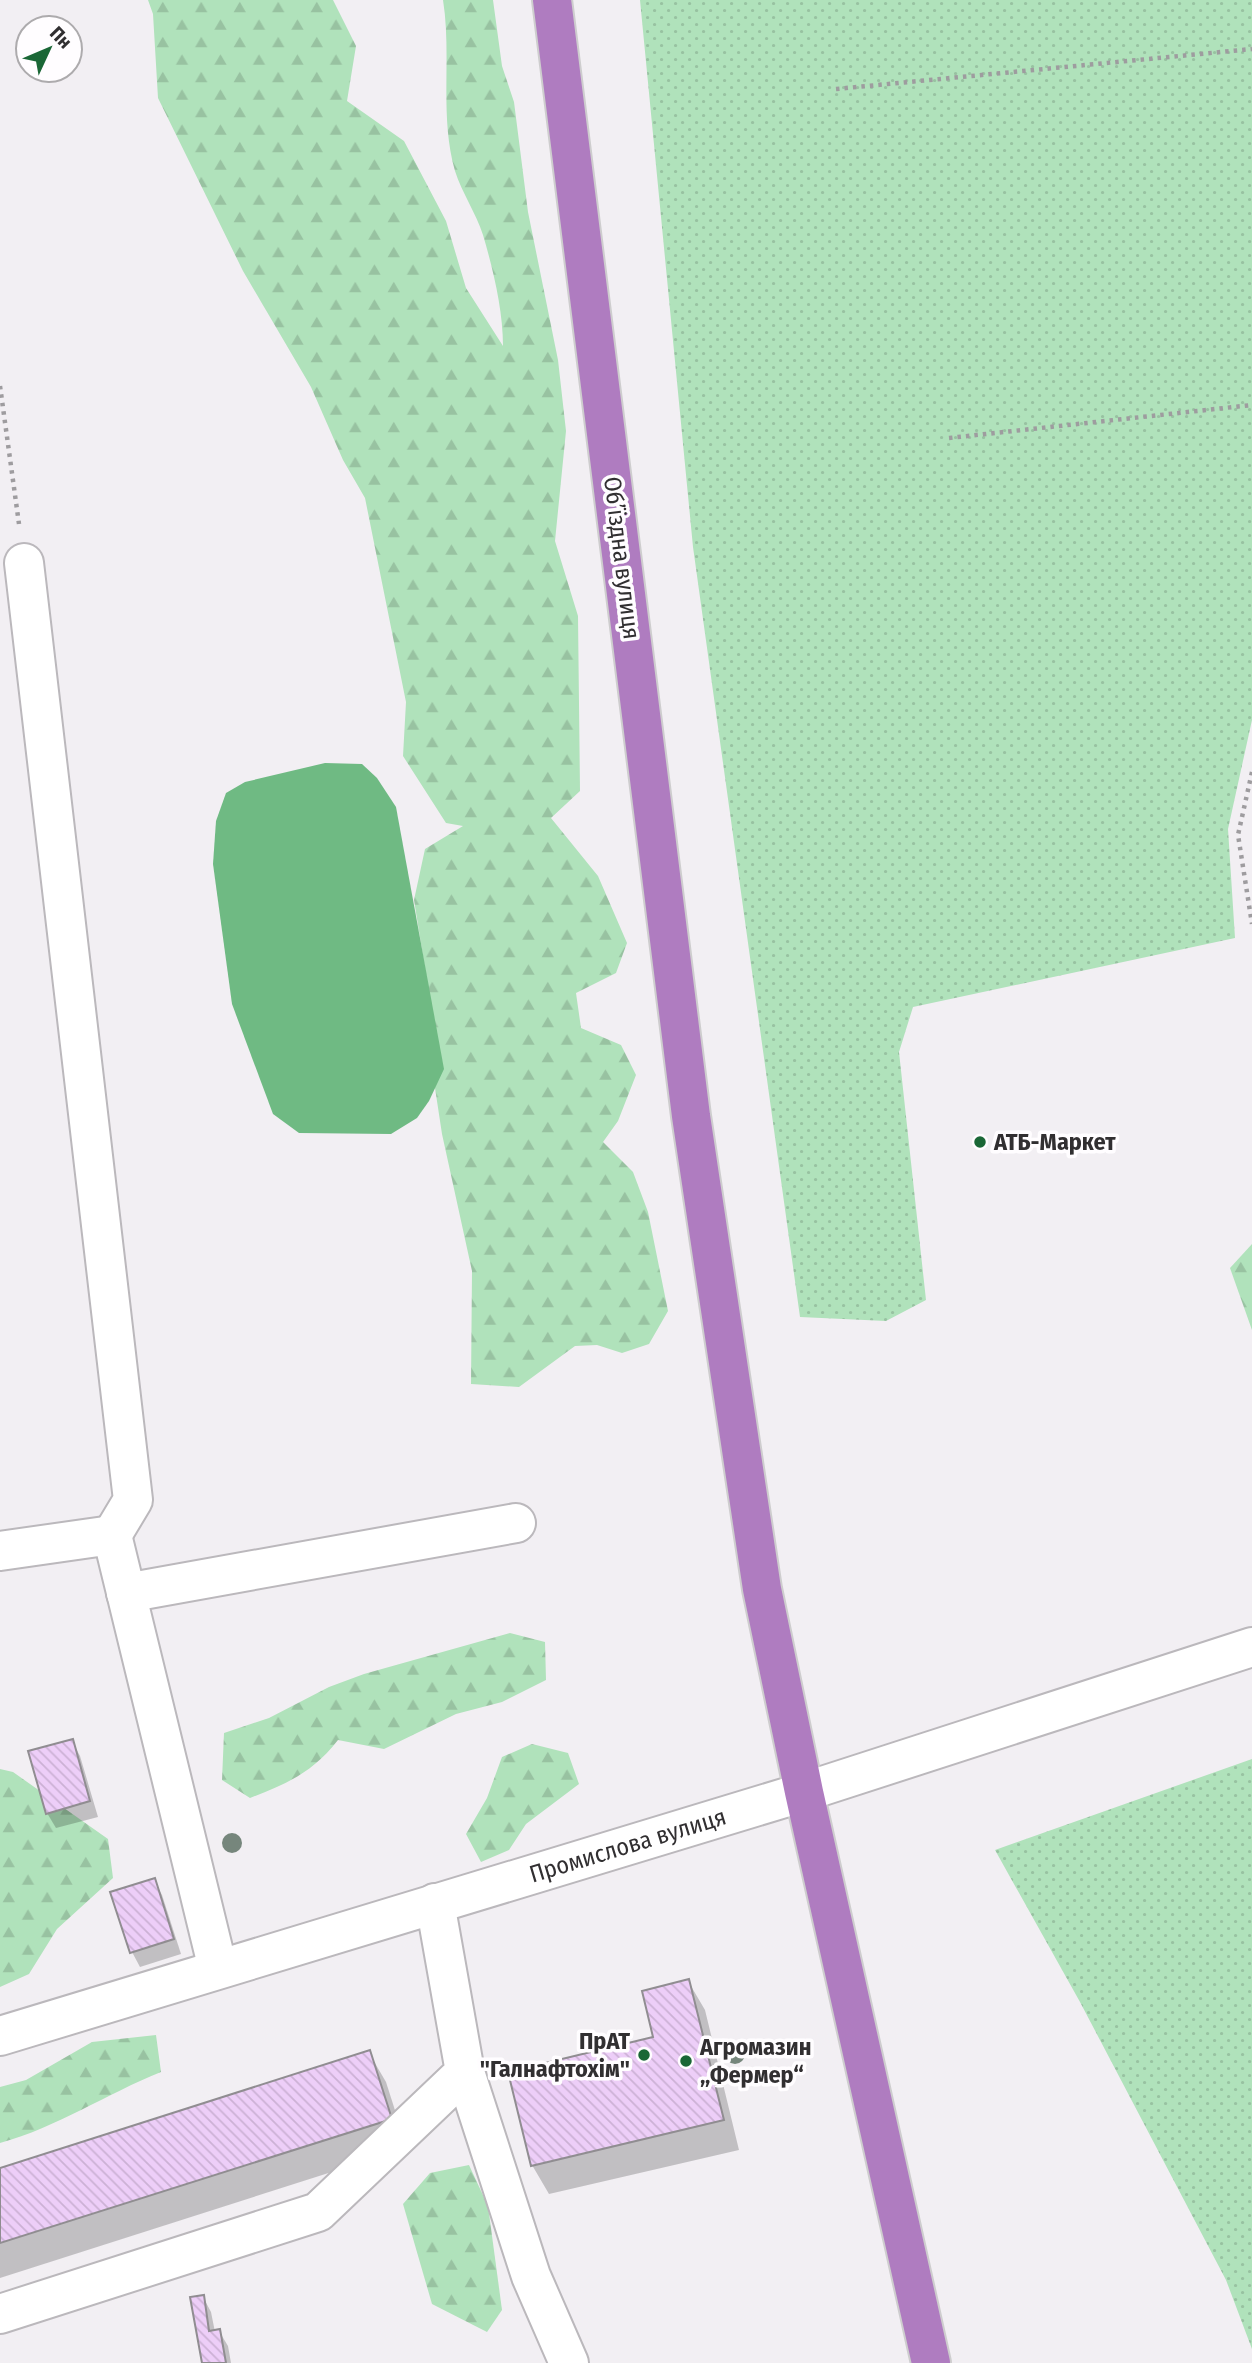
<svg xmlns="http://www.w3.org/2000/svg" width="1252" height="2363" font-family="'Fira Sans Condensed',sans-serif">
	<defs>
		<pattern id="green-dots" width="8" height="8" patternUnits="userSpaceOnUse" patternTransform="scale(1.75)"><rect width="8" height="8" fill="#b0e2bb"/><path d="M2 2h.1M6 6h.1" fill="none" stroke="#98c2a1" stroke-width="1.8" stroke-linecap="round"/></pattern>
		<pattern id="forest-firs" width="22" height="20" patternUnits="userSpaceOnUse" patternTransform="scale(1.75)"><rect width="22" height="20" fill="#b0e2bb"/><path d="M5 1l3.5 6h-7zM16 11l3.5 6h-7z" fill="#98c2a1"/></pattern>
		<pattern id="building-back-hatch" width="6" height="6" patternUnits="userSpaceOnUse" patternTransform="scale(1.75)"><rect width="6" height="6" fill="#edcef8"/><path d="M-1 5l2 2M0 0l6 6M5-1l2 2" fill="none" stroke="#ccb1d5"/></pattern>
	</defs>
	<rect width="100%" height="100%" fill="#f2eff3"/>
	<!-- green -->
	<g fill="url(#green-dots)">
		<path d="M640,0H1252V720L1228,829L1235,938L913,1007L899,1052L926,1300L886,1321L800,1317L693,547Z"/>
		<path d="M1252,1759V2349L1226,2280L1080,2002L995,1850Z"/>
	</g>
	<!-- forest -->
	<g fill="url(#forest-firs)">
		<path d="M148,0H333L356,46L347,101L404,141L446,221L466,288L503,346C503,310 493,269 483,235C476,213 462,193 455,171C439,115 452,56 443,0H493L502,66L514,102L528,212L558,360L566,431L555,541L578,616L580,791L551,818L598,876L627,943L616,973L576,993L581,1028L621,1045L636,1075L618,1121L603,1142L633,1172L648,1212L668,1311L649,1344L622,1353L597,1345L575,1346L519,1387L471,1384L472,1271L442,1134L435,1088L438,1049L414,900L425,849L463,826L446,823L403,756L406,702L365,498L343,460L311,387L243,271L158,98L153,14Z"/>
		<path d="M1252,1244V1330L1230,1268Z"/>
		<path d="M510,1633L545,1642L546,1680L502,1702L456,1714L384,1749L338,1740C312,1773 288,1783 250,1798L222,1780L224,1733L269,1718L329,1687L364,1674Z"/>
		<path d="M532,1744L568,1753L579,1784L526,1824L509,1850L481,1862L466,1834L487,1798L502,1757Z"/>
		<path d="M0,1769L13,1772L108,1839L113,1878L57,1929L29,1974L0,1987Z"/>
		<path d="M156,2035L161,2072C106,2094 58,2127 0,2143V2087L26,2080L92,2042Z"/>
		<path d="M469,2165L488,2206L502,2310L487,2332L432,2304L403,2204L430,2173Z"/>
	</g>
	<!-- water -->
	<path fill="#6fba83" d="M325,763L362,764L377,778L396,807L444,1069L429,1101L417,1118L391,1134L299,1133L273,1114L232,1004L213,864L216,821L226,793L245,782Z"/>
	<!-- shadow -->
	<g fill="#0003">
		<path d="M72,1741L80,1756L98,1817L56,1828L47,1813Z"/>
		<path d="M154,1880L162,1895L181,1954L140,1967L132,1952Z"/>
		<path d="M688,1981L705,2010L739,2150L549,2194L532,2165L655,2038Z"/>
		<path d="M369,2053L386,2082L407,2148L0,2278V2170Z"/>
		<path d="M203,2297L211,2312L215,2332L219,2331L228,2346L231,2363H204Z"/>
	</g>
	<!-- building -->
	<g fill="url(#building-back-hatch)" stroke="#908d91" stroke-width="2">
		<path d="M73,1739L90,1801L46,1814L28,1751Z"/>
		<path d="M155,1878L174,1939L130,1953L110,1892Z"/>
		<path d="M689,1979L724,2120L531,2166L508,2072L653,2037L642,1991Z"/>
		<path d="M370,2050L392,2119L0,2243V2168Z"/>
		<path d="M204,2295L209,2331L220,2329L226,2363H202L190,2297Z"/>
	</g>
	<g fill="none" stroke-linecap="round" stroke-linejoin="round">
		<defs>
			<g id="minor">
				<path d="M24,563L133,1500L112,1535"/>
				<path d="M0,1551L112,1535L218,1969"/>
				<path d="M126,1593L516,1523"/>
				<path id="s1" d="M0,2036L804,1792L1252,1647"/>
				<path d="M465,2072L531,2276L569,2363"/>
				<path d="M0,2314L318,2212L465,2072L435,1903"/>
			</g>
			<path id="highway" d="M552,0L691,1116L762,1589L804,1792L931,2363"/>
		</defs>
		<!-- minor casing -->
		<use href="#minor" stroke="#bbb8bc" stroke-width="42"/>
		<!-- highway casing -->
		<use href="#highway" stroke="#cecdce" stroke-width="42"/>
		<!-- path -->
		<g stroke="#9e9c9f" stroke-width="4.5" stroke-dasharray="3.5 5" stroke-linecap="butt">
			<path d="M836,89L1252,49"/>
			<path d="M0,386L19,524"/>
			<path d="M949,438L1252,405"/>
			<path d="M1252,772L1238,835L1252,924"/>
		</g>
		<!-- minor -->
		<use href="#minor" stroke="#fff" stroke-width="38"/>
		<!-- highway -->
		<use href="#highway" stroke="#af7cc0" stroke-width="38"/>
	</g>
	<!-- trees -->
	<g fill="#76867c">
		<circle cx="232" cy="1843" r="10"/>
		<circle cx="735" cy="2054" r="10"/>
	</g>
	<!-- markers -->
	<g fill="#1a6736" stroke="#fffdff" stroke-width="2.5">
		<circle cx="980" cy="1142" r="7"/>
		<circle cx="644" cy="2055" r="7"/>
		<circle cx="686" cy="2061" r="7"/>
	</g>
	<g text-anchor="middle" stroke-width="7" stroke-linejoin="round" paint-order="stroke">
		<!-- street labels -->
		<g font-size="24" fill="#312f31" stroke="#fffdff">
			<text transform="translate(622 558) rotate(83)" y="8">Обʼїздна вулиця</text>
			<text dy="8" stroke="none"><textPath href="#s1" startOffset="656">Промислова вулиця</textPath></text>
		</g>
		<!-- poi labels -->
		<g font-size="24" font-weight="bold" fill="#312f31" stroke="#fffdff" text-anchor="start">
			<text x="994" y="1150">АТБ-Маркет</text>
			<text x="630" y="2049" text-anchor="end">ПрАТ<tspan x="630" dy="28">"Галнафтохім"</tspan></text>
			<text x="700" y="2055">Агромазин<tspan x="700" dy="28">„Фермер“</tspan></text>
		</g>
	</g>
	<!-- north arrow -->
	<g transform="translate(49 49) rotate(46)"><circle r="33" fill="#fffdff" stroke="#adabad" stroke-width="2"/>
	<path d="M0-5L12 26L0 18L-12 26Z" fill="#1a6736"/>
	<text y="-10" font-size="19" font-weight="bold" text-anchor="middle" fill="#312f31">Пн</text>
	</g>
</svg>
